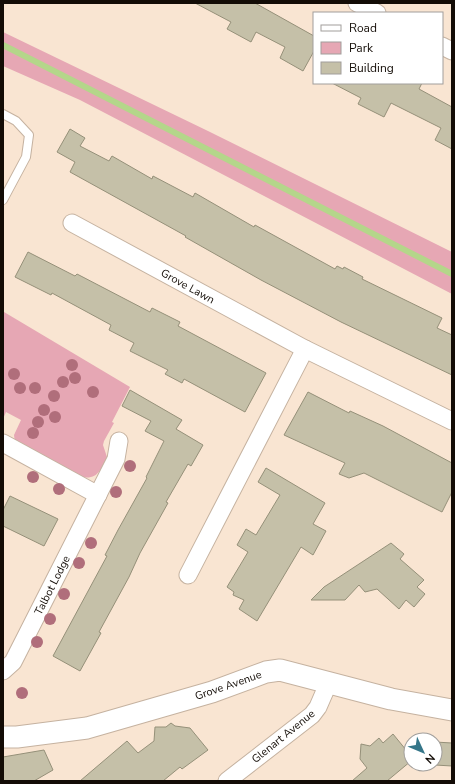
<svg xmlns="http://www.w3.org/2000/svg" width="455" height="784" font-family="'Nunito Sans',sans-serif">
	<rect width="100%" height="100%" fill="#f9e5d2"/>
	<!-- green -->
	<g fill="#e6a7b4">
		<path d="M3,32L208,131L452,252V294L80,100L3,66Z"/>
		<path d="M4,312L130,387L112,422L114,423L104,441L103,445L107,457C101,469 98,480 82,477L15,443L14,435L21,420L6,412L3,419Z"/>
	</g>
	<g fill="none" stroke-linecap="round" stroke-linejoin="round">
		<!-- stream -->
		<path stroke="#b4d68a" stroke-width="6" d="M3,45L452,274"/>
	</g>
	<!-- building -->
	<g fill="#c5c0a8" stroke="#959079">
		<path d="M195,3H255L314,36V51L303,71L280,58L285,47L256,32L251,42L227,29L231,22Z"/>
		<path d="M332,83H422L419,89L452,107V149L435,140L441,128L391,103L384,117L358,104L361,98Z"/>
		<path d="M70,129L85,138L80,146L109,161L112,156L152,179L153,176L193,197L195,193L254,227L255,225L335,269L337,266L343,269L344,267L363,277L362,279L442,318L437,328L452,335V375L341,322L261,280L185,237L186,236L70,172L75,162L57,152Z"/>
		<path d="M28,252L75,276L77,274L150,312L152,308L180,322L178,326L266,373L245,412L184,379L182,383L165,374L168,370L130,351L134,343L109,330L111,325L52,293L51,295L15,277Z"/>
		<path d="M130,390L182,420L176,429L203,445L191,466L188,464L166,502L168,503L140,553L129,577L99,632L101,633L80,671L53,656L107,556L105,555L118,530L147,478L146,477L164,441L145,431L151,421L122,406Z"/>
		<path d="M308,392L349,413L350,411L383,426L452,463V492L442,512L364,473L349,478L339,474L345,463L284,435Z"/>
		<path d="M266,468L325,503L313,524L326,531L313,555L301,547L257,621L239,609L244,600L233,595L234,592L227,587L248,552L237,545L246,529L256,535L280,495L258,482Z"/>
		<path d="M10,496L58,519L44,546L3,526V510Z"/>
		<path d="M391,543L404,554L400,559L424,580L417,587L425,594L414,607L406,600L399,609L377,589L365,592L359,585L345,600H311L324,587Z"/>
		<path d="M171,723L175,726L190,728L208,750L182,769L180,767L163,781H80L127,741L138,753L154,741L155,727H166Z"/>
		<path d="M393,734L411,756V761L387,781H352L367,768L360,759L361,744L370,746L379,738L383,743Z"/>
		<path d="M435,742L452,743V766L435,765Z"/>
		<path d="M44,750L53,770L34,781H3V757Z"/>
	</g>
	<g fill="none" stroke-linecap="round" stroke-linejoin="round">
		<defs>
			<path id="service" d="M3,114L16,121L29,135L26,157L3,200"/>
			<g id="minor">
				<path d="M357,3L377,13"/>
				<path d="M442,46L452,51"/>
				<path d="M72,223L305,349L452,421"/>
				<path d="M3,443L98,495"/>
				<path d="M188,575L305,349"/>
				<path d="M3,671L13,662L116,459L119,441"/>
				<path d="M227,781L312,715L318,707L328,684"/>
			</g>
			<path id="tertiary" d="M3,737H17L87,728L212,692L266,672L280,670L391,699L452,710"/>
		</defs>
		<!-- service casing -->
		<use href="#service" stroke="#c5b2a0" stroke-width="10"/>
		<!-- minor casing -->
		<use href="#minor" stroke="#c5b2a0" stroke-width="19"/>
		<!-- tertiary casing -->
		<use href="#tertiary" stroke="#c5b2a0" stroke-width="23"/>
		<!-- service -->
		<use href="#service" stroke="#fff" stroke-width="8"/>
		<!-- minor -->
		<use href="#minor" stroke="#fff" stroke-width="17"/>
		<!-- tertiary -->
		<use href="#tertiary" stroke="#fff" stroke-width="21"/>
	</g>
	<!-- trees -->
	<g fill="#b06e7b">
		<circle cx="72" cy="365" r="6"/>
		<circle cx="14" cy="374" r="6"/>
		<circle cx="75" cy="378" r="6"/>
		<circle cx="63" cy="382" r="6"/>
		<circle cx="20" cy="388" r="6"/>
		<circle cx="35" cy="388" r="6"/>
		<circle cx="93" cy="392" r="6"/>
		<circle cx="54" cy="396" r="6"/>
		<circle cx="44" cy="410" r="6"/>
		<circle cx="55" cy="417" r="6"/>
		<circle cx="38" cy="422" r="6"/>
		<circle cx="33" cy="433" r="6"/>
		<circle cx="130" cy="466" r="6"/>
		<circle cx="33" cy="477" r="6"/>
		<circle cx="59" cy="489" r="6"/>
		<circle cx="116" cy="492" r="6"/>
		<circle cx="91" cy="543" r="6"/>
		<circle cx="79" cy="563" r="6"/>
		<circle cx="64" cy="594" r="6"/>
		<circle cx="50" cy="619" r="6"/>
		<circle cx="37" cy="642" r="6"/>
		<circle cx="22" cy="693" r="6"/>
	</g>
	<g text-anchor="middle" stroke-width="3.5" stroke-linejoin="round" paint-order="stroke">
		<!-- street labels -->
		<g font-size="11" fill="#130c06" stroke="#fff">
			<text transform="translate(188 286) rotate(29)" y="4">Grove Lawn</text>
			<text transform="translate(52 585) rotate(-63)" y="4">Talbot Lodge</text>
			<text transform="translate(228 685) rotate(-19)" y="4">Grove Avenue</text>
			<text transform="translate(283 736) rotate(-39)" y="4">Glenart Avenue</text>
		</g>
	</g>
	<!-- border -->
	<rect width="455" height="784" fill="none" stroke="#130c06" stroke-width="8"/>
	<!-- legend -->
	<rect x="313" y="12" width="130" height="72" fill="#ffffff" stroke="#a19e9b"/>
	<rect x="321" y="25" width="20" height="6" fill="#ffffff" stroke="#a19e9b"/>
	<text x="349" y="32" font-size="12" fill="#130c06">Road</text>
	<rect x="321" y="42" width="20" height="12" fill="#e6a7b4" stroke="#a19e9b"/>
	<text x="349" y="52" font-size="12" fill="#130c06">Park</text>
	<rect x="321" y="62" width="20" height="12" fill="#c5c0a8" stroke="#a19e9b"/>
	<text x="349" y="72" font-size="12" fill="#130c06">Building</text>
	<!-- north arrow -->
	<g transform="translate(423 752) rotate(134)"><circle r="19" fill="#ffffff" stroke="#a19e9b"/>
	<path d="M0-3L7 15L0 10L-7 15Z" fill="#357689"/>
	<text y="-6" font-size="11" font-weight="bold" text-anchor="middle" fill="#130c06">N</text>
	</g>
</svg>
